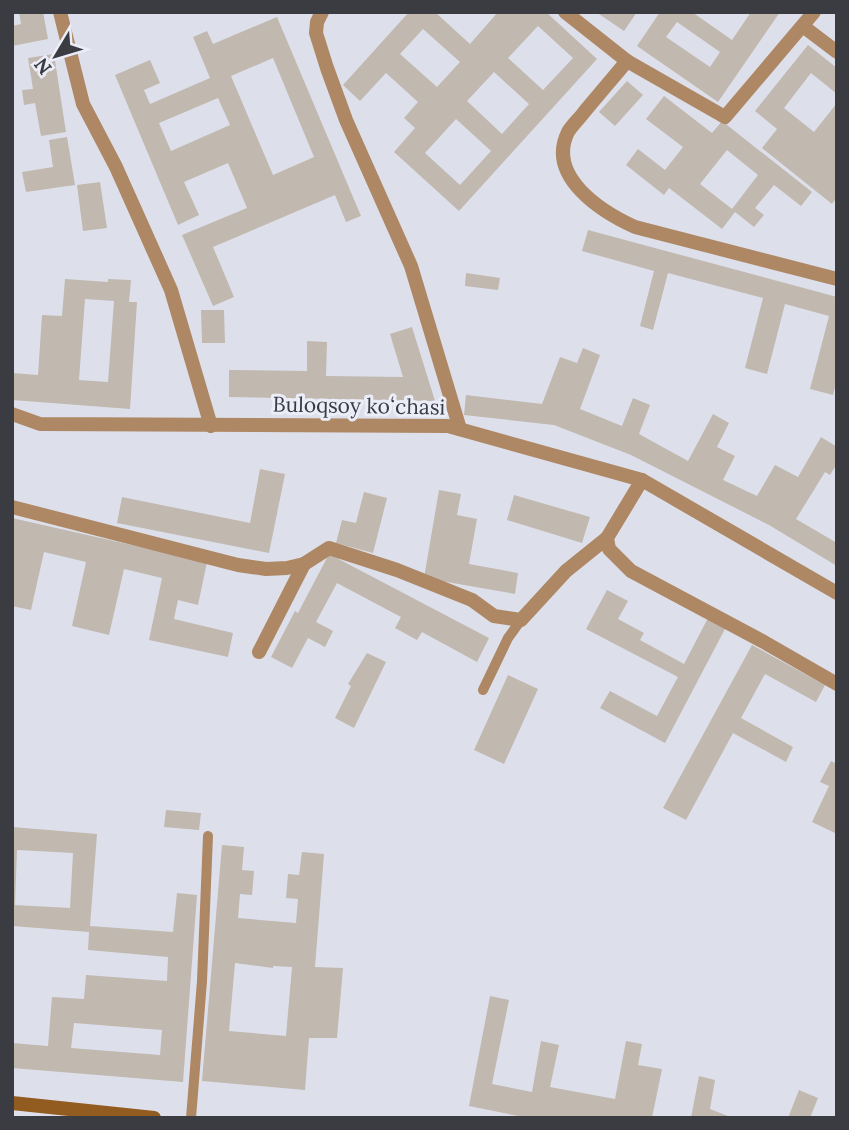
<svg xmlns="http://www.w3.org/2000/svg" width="849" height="1130" font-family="Lora,serif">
	<rect width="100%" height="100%" fill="#dde0eb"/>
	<!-- building -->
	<g fill="#c1b8b0" fill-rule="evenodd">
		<path d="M19,12H43L48,39L12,46V26L21,24Z"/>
		<path d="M409,12H435L470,44L498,12H546L597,59L459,211L394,152L415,128L404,118L418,102L386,73L360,101L343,85ZM538,26L573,58L543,90L508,58ZM423,29L460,62L437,87L400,54ZM494,72L529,104L502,134L467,101ZM456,119L491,151L460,185L425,153Z"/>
		<path d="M596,12H637L624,31Z"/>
		<path d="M660,12H692L732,40L751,12H780L718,102L637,46ZM677,22L720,52L710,67L666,37Z"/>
		<path d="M277,17L361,216L346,222L335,195L213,247L234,297L213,306L182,235L247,208L228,163L184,182L199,215L178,225L115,75L150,60L160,83L144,90L150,104L210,78L193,37L207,31L213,44ZM273,58L314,157L273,175L231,76ZM218,98L230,125L171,151L159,123Z"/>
		<path d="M808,45L837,68V94L811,73L784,108L814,132L837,103V197L832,204L762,148L777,129L755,111Z"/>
		<path d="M54,54L66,132L41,136L35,103L24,105L22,90L33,89L28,58Z"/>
		<path d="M627,81L643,95L615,126L599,112Z"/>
		<path d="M664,96L712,133L722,121L812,192L801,206L774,185L755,208L764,215L754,227L735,212L722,229L669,188L664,195L626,165L638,149L665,170L683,147L646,119ZM727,150L758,175L732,209L700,184Z"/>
		<path d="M67,137L75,185L26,192L22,172L53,167L49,140Z"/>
		<path d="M100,182L107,228L83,231L77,185Z"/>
		<path d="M588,230L837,297V379L833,395L810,389L829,316L785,304L767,374L745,368L763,298L668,273L653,330L640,326L654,271L582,251Z"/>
		<path d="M466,273L500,278L498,290L465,286Z"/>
		<path d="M65,279L108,282V279L131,280L129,302H137L130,409L12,400V373L38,375L42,315L62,316ZM85,299L114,301L108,382L79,380Z"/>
		<path d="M201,310H224L225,343H202Z"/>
		<path d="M412,327L435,401L229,397V370L307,371V341L327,342L326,376L403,377L390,334Z"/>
		<path d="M583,348L600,355L580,409L622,426L633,398L650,405L639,434L688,461L713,414L729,423L717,447L735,456L723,480L757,496L775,465L798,477L821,437L837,447V468L835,467L830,475L825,472L796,519L837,543V566L769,525L631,455L554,425L464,415L466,395L542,404L560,357L577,363Z"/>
		<path d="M260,469L285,474L269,553L117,523L122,497L250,523Z"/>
		<path d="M439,490L461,494L457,515L477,519L469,564L518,573L515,594L424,578Z"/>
		<path d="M364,492L387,498L373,553L336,543L342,520L356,523Z"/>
		<path d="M514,495L590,517L582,543L507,520Z"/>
		<path d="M12,518L207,562L198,605L178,600L174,619L233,633L228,657L149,640L162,578L124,569L109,635L72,626L86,562L44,552L31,610L12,606Z"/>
		<path d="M329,554L489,638L477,662L422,632L417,640L395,628L401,617L337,583L316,622L333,631L325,647L308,638L292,668L271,657L295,611L298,613Z"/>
		<path d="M607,590L628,601L618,619L644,633L640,640L684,664L708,618L726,627L665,743L600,708L610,691L657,716L678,677L586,629Z"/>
		<path d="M752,645L825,685L816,702L765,674L741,718L793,747L786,762L733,733L686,820L663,808Z"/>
		<path d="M367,653L386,662L354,728L335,718L351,686L348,684Z"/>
		<path d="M508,675L538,689L504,764L474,750Z"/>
		<path d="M831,761L837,764V834L812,822L829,786L820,782Z"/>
		<path d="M166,810L201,813L199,830L164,827Z"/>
		<path d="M12,827L97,834L90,926L173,932L177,893L197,895L183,1082L12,1068V1043L48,1046L52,997L84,999L86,975L167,981L168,957L88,950L89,932L12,926ZM17,850L73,853L70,908L15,905ZM74,1023L162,1030L160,1055L71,1048Z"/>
		<path d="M222,845L244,847L242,870L254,871L252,895L240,894L238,918L296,923L298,899L286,898L288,874L299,875L302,852L324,854L315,967L343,968L337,1038H309L305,1090L202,1081ZM235,963L273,968V966L292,967L286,1036L229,1031Z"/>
		<path d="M490,996L509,1000L492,1084L532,1092L541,1041L559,1045L550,1087L615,1099L626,1041L642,1044L638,1065L662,1069L652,1118H528L469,1106Z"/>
		<path d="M699,1076L715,1080L710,1109L733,1118H691Z"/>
		<path d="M799,1090L818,1098L810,1118H788Z"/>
	</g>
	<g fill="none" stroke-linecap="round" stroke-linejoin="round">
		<!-- lane -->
		<g stroke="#ae8764" stroke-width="10">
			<path d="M483,690L508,638L521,620"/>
			<path d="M191,1118L202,981L208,836"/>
		</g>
		<!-- street -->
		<g stroke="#ae8764" stroke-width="14">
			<path d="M60,12L83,104L116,167L171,290L211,426"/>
			<path d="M322,12L317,22L316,33L327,68L346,120L411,266L460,429"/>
			<path d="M565,12L627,61L725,117L814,12"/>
			<path d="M804,27L837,52"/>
			<path d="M627,61C613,78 599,94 585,111C580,118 572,125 568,132C546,177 602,212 635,227L837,279"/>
			<path d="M12,414L40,424L448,426L642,480L837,593"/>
			<path d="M642,480L607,538L609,549L631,571L764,642L837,684"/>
			<path d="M12,507L238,565L266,569L287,568L304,564L329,548L397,570L472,600L494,616L521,620L566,571L607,538"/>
			<path d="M259,652L304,564"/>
		</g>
		<!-- secondary -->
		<path stroke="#925b20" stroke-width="14" d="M12,1103L154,1118"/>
	</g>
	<g text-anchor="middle" stroke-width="6" stroke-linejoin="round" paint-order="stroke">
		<!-- street labels -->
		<g font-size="21" fill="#3b3c41" stroke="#ebedf9">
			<text transform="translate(359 406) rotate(1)" y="7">Buloqsoy koʻchasi</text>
		</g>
	</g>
	<!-- border -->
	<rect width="849" height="1130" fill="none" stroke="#3b3c41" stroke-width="28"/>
	<!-- north arrow -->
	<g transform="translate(56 56) rotate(232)" stroke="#ebedf9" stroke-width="5" paint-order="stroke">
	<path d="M0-5L12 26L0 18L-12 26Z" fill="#3b3c41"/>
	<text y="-10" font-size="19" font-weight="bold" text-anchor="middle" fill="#3b3c41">N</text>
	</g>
</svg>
